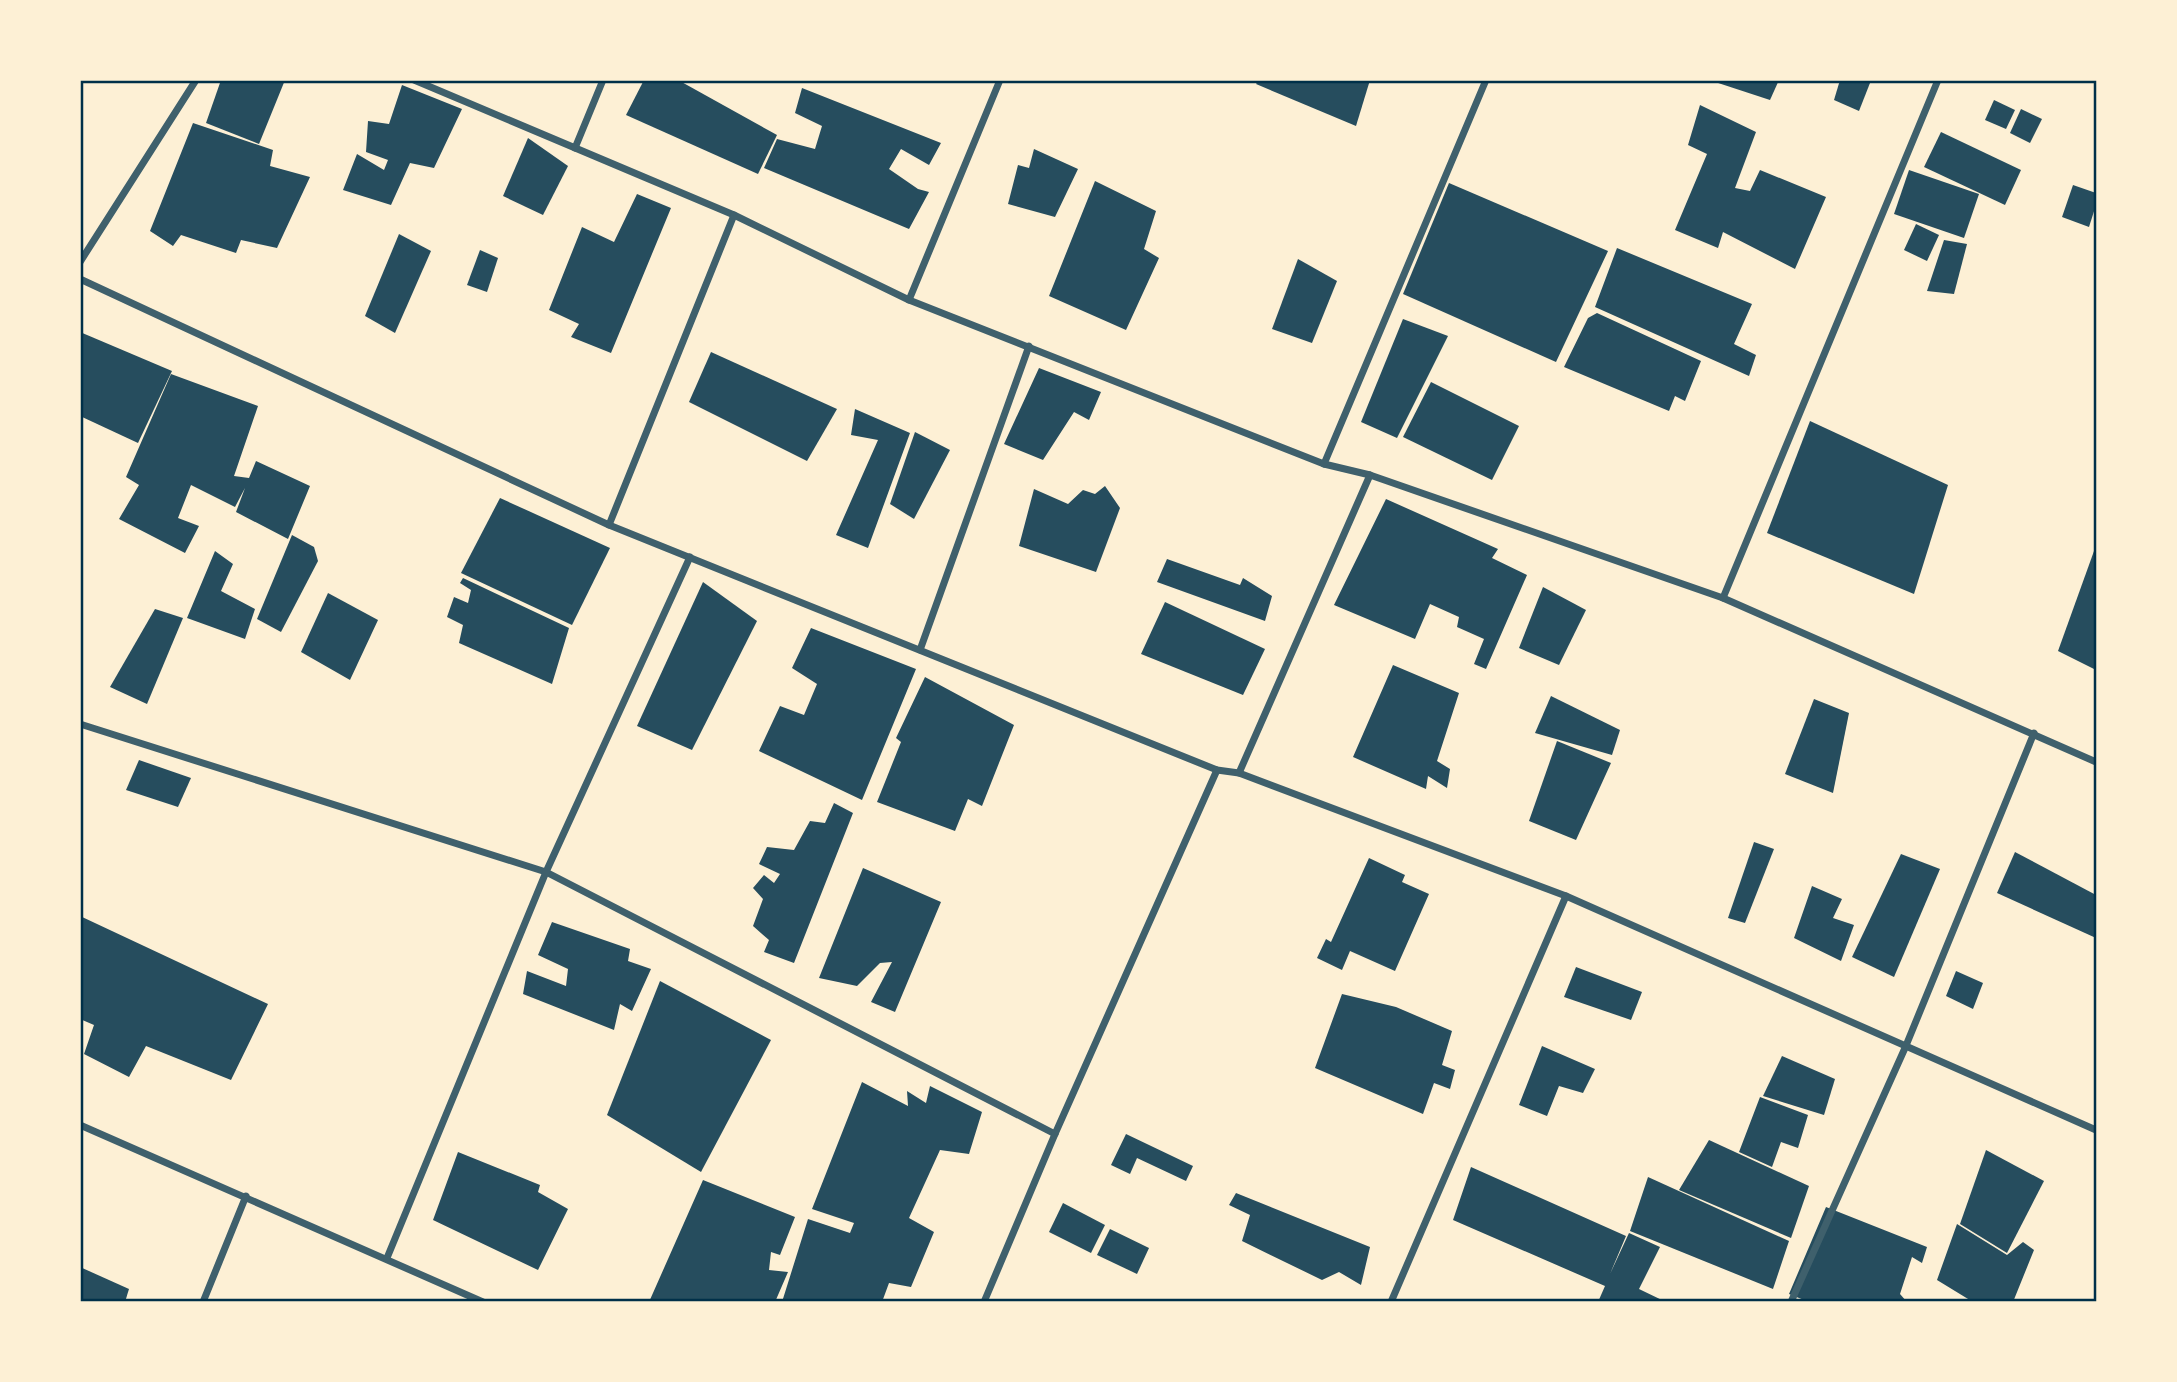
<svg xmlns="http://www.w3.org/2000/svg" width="2177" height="1382" font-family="'Archivo Narrow',sans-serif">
	<rect width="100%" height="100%" fill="#fdf0d5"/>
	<!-- building -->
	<g fill="#264d5e">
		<path d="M221,80H285L259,144L206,123Z"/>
		<path d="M644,80H678L777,135L758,174L626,115Z"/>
		<path d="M1259,80H1370L1356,126L1256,84Z"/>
		<path d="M1709,80H1779L1770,100Z"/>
		<path d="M1840,80L1870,83L1859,111L1834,100Z"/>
		<path d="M402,85L462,109L434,168L410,163L391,205L343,190L357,154L384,170L388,160L366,152L368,121L389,124Z"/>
		<path d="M802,88L941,143L929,165L901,149L889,169L918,189L929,192L909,229L764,168L777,139L815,149L822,126L795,113Z"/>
		<path d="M1994,100L2015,110L2006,129L1985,120Z"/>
		<path d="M1700,105L1756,132L1735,188L1750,191L1760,170L1826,197L1795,269L1723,232L1718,248L1675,230L1707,154L1688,145Z"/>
		<path d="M2021,109L2042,119L2030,143L2010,133Z"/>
		<path d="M193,123L273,150L270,166L310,177L277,248L241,240L236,253L181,235L173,246L150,231Z"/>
		<path d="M1941,132L2021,170L2005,205L1924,167Z"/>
		<path d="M528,138L568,166L543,215L503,196Z"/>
		<path d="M1034,149L1078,169L1055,217L1008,204L1018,165L1029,168Z"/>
		<path d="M1909,170L1979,194L1964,238L1894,214Z"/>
		<path d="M1095,181L1156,211L1144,249L1159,258L1126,330L1049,296Z"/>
		<path d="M1449,183L1608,251L1556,362L1403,294Z"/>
		<path d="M2073,185L2096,193V205L2089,227L2062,217Z"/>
		<path d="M637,194L671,208L611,353L571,337L579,324L549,310L582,227L614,242Z"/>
		<path d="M1916,224L1939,235L1927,261L1904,250Z"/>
		<path d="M399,234L431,251L395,333L365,316Z"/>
		<path d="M1944,240L1967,244L1954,294L1927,291Z"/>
		<path d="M1617,248L1752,304L1734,344L1756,355L1749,376L1595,307Z"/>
		<path d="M480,250L498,258L487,292L467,285Z"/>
		<path d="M1298,259L1337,281L1312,343L1272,329Z"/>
		<path d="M1597,313L1701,361L1685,401L1675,396L1669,411L1564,367L1588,318Z"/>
		<path d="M1403,319L1448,336L1397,438L1361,422Z"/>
		<path d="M80,332L172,371L138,443L80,416Z"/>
		<path d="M711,352L837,409L807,461L689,402Z"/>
		<path d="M1039,368L1101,392L1089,420L1074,412L1043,460L1004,444Z"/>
		<path d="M171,374L258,406L234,476L249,478L256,461L310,486L288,539L236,512L245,488L235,507L191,485L178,518L199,526L185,553L119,519L139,485L126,477Z"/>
		<path d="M1431,382L1519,426L1492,480L1403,437Z"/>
		<path d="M855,409L910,433L868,548L836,535L878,440L851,435Z"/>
		<path d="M1810,421L1948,485L1914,594L1767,533Z"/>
		<path d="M915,432L950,450L914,519L890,504Z"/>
		<path d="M1105,486L1120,508L1096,572L1019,546L1034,489L1068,504L1083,490L1095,494Z"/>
		<path d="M500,498L610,548L572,625L461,573Z"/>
		<path d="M1386,499L1498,549L1492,558L1527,575L1486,669L1474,664L1484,639L1457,627L1459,617L1430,604L1415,639L1334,605Z"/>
		<path d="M292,535L314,547L318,561L281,632L257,619Z"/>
		<path d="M215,551L233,564L221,591L255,609L245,639L187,618Z"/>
		<path d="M2094,551L2096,552V670L2058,651Z"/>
		<path d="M1167,559L1240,585L1243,578L1272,596L1265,621L1157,582Z"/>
		<path d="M463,578L569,628L552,684L459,643L463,625L447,617L454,597L468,603L471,590L460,583Z"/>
		<path d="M703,582L757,621L692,750L637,726Z"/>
		<path d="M1543,587L1586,610L1559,665L1519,648Z"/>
		<path d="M328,593L378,620L350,680L301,652Z"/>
		<path d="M1165,602L1265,649L1243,695L1141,654Z"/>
		<path d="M155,609L183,618L147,704L110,687Z"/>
		<path d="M811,628L916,669L862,800L759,751L780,706L804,715L817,684L792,668Z"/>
		<path d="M1393,665L1459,693L1437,761L1450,769L1447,788L1428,776L1426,789L1353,757Z"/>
		<path d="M925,677L1014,725L982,806L968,799L955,831L877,802L901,742L896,738Z"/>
		<path d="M1551,696L1620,730L1612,755L1535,733Z"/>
		<path d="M1814,699L1849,713L1833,793L1785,774Z"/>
		<path d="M1557,741L1611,763L1576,840L1529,821Z"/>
		<path d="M139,760L191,778L178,807L126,790Z"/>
		<path d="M834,803L853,813L794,963L764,952L769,940L753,926L763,899L753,888L764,875L774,883L780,874L759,864L767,847L794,850L810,821L825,823Z"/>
		<path d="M1754,842L1774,849L1745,923L1728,918Z"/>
		<path d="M2015,852L2096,895V938L1997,893Z"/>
		<path d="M1901,854L1940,869L1894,977L1852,957Z"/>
		<path d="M1369,858L1405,875L1402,882L1429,894L1395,971L1350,951L1342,970L1317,958L1326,939L1331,942Z"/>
		<path d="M863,868L941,902L895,1012L871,1002L892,962L880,963L857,986L819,978Z"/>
		<path d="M1812,886L1842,899L1833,918L1854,925L1841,961L1794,938Z"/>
		<path d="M80,916L268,1004L231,1080L146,1046L129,1077L84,1054L94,1025L80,1019Z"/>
		<path d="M552,922L630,949L628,961L651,969L632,1011L620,1004L614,1030L523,994L527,971L566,986L568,969L538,955Z"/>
		<path d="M1576,967L1642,992L1631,1020L1564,997Z"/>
		<path d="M1956,971L1983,983L1973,1009L1946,996Z"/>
		<path d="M660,981L771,1040L701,1172L607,1115Z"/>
		<path d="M1342,994L1396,1007L1452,1031L1442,1065L1455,1070L1450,1089L1434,1083L1423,1114L1315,1068Z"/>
		<path d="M1542,1046L1595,1069L1583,1093L1559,1086L1547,1116L1519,1105Z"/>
		<path d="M1782,1056L1835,1079L1824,1115L1763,1096Z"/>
		<path d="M862,1082L908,1106L907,1091L926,1103L930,1086L982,1112L969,1154L940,1150L909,1218L934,1232L911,1287L889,1283L882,1302H782L808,1219L850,1233L854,1223L812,1209Z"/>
		<path d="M1760,1097L1808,1115L1798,1148L1781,1142L1772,1167L1739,1152Z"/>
		<path d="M1126,1134L1193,1166L1186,1181L1137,1158L1130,1174L1111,1165Z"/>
		<path d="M1709,1140L1809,1186L1791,1238L1679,1190Z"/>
		<path d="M1986,1150L2044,1181L2007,1253L1960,1224Z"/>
		<path d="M458,1152L540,1185L538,1192L568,1209L538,1270L433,1220Z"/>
		<path d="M1471,1167L1626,1236L1610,1274L1629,1233L1660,1247L1639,1289L1666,1302H1598L1605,1286L1453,1220Z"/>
		<path d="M1648,1177L1789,1241L1773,1289L1630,1231Z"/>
		<path d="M703,1180L795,1217L780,1255L771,1252L769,1270L788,1272L775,1302H649Z"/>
		<path d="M1236,1193L1370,1247L1361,1285L1339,1272L1322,1280L1242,1241L1250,1215L1229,1205Z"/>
		<path d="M1063,1203L1105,1225L1091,1253L1049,1232Z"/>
		<path d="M1826,1207L1927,1247L1922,1263L1912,1257L1900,1294L1907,1302H1809L1789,1294Z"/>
		<path d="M1957,1224L2007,1255L2023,1242L2034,1250L2013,1302H1973L1937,1280Z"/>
		<path d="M1110,1229L1149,1248L1137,1274L1097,1255Z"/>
		<path d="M80,1267L129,1289L125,1302H80Z"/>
	</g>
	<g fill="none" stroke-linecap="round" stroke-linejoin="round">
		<!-- minor -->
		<g stroke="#3f606c" stroke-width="7">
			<path d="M414,80L734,215L909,300L1324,464L1370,475L1723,598L2096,762"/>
			<path d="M575,148L603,80"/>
			<path d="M80,262L196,80"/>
			<path d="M80,279L609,525L1217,770L1239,773L1566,896L2096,1130"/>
			<path d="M909,300L1000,80"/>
			<path d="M1324,464L1486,80"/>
			<path d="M609,525L734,215"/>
			<path d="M1723,598L1938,80"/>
			<path d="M920,650L1029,346"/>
			<path d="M80,724L546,872L1055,1134"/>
			<path d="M1239,773L1370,475"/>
			<path d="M80,1125L483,1302"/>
			<path d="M387,1258L546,872L690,557"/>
			<path d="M203,1302L246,1196"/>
			<path d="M984,1302L1055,1134L1217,770"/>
			<path d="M1391,1302L1566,896"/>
			<path d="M1791,1302L1905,1048L2034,733"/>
		</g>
	</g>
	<!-- border -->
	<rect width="2177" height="1382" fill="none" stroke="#fdf0d5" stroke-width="164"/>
	<rect x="82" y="82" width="2013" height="1218" fill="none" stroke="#003049" stroke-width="2.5"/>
</svg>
